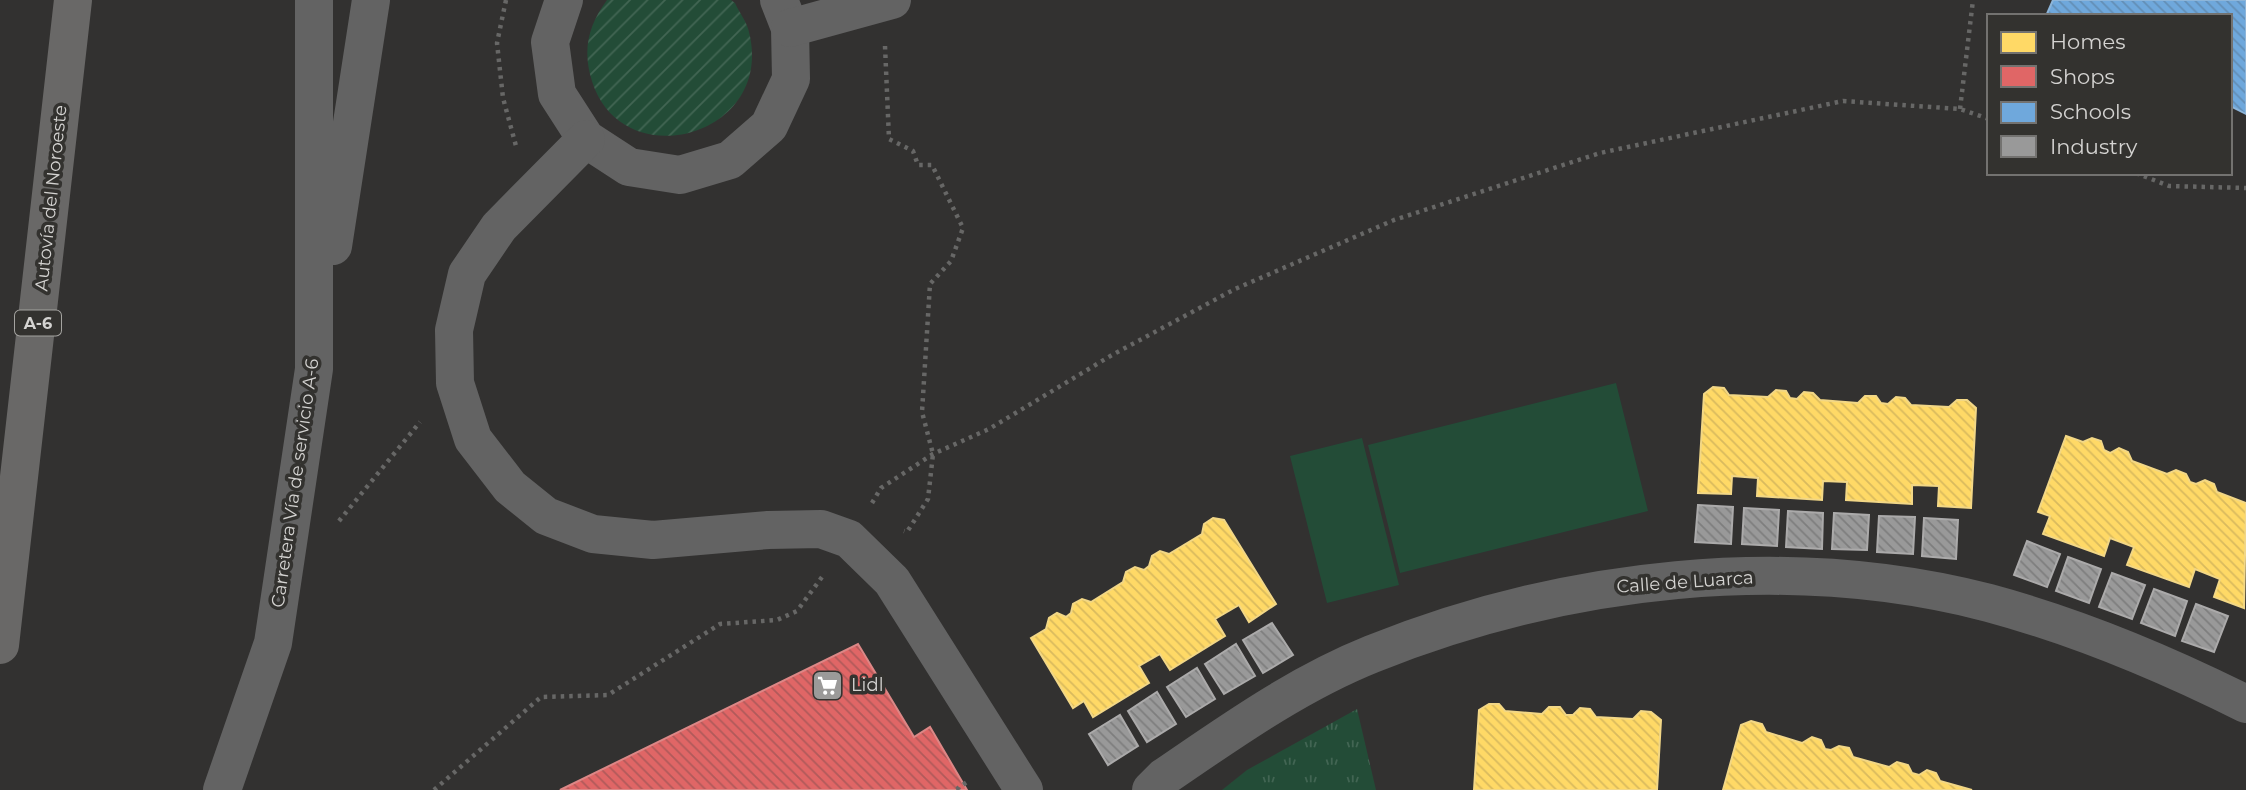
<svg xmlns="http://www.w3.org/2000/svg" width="2246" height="790" font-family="Montserrat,sans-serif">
	<defs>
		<pattern id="grass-tufts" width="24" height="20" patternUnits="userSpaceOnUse" patternTransform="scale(1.75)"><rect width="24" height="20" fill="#234c37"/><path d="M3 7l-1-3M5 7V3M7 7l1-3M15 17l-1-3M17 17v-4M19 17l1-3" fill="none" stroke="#426553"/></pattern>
		<pattern id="garden-furrows" width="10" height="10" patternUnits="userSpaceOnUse" patternTransform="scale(1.75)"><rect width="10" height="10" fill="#234c37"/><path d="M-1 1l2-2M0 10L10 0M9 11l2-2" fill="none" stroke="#426553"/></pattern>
		<pattern id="homes-back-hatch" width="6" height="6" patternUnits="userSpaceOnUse" patternTransform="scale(1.75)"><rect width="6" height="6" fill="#ffd966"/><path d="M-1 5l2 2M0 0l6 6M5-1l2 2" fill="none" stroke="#d9ba5e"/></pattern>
		<pattern id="shops-back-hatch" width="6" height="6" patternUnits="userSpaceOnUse" patternTransform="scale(1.75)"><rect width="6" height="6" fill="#e06666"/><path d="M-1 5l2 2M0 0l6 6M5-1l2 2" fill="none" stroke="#b05a5a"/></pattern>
		<pattern id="schools-back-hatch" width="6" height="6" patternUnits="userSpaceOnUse" patternTransform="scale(1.75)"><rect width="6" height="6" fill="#6fa8dc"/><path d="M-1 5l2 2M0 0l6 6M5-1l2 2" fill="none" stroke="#638eb5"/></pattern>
		<pattern id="industry-back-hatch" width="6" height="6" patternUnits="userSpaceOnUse" patternTransform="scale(1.75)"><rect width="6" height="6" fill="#999"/><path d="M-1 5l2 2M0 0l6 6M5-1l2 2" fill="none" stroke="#7e7e7e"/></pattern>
	</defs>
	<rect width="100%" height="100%" fill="#323130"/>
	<!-- grass -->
	<path fill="url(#grass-tufts)" d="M1357,709L1376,790H1222L1247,770Z"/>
	<!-- park -->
	<g fill="#234c37">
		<path d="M1616,383L1648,511L1400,573L1368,445Z"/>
		<path d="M1362,438L1399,585L1327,603L1290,456Z"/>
	</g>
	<!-- garden -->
	<path fill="url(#garden-furrows)" d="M607,0H731L735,3C739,12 747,22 749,32C776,139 615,180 590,74C583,46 590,23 607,0Z"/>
	<!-- homes -->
	<g fill="url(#homes-back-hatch)" stroke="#f2d786" stroke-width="2">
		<path d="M1713,387L1724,388L1729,395L1768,397L1776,390L1786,391L1790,398L1797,399L1804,392L1813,393L1820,400L1858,403L1865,396H1876L1881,403L1888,404L1896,397L1905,398L1911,405L1949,407L1957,400H1967L1976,408L1971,508L1938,506L1939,486L1912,485V504L1846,500L1847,482L1823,481L1822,500L1757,496L1758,478L1732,476L1731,494L1698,493L1704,394Z"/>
		<path d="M2066,436L2083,442L2092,438L2101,441L2104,450L2110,453L2119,448L2128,452L2132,461L2167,474L2176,470L2186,474L2190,482L2196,484L2205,480L2214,484L2217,492L2246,503L2244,608L2214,597L2220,579L2195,569L2189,587L2127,565L2134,547L2110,538L2104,556L2043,534L2050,516L2038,512Z"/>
		<path d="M1213,518L1224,520L1276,604L1249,622L1239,605L1215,619L1225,636L1170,670L1160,654L1139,666L1149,683L1093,717L1084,701L1073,708L1031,638L1046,629L1049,618L1057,613L1066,617L1071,613L1073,604L1082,599L1091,602L1123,582L1126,572L1135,567L1144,570L1149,566L1152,556L1160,551L1169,554L1202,534L1204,524Z"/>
		<path d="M1489,704H1499L1505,711L1542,714L1549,707H1560L1566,715H1573L1580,708L1590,709L1596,717L1633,719L1641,711L1651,712L1661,720L1657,790H1474L1479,710Z"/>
		<path d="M1751,721L1762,724L1766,732L1802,743L1812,737L1821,740L1825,749L1831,750L1839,746L1849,748L1853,757L1889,767L1897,762L1908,765L1912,773L1919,775L1927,770L1936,773L1940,781L1972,790H1723L1741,725Z"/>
	</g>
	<!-- shops -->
	<path fill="url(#shops-back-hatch)" stroke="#dc8786" stroke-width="2" d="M858,644L914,737L930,727L967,790H560Z"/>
	<!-- schools -->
	<path fill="url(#schools-back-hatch)" stroke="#8db5d9" stroke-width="2" d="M2053,0H2246V114L2230,106V16H2046Z"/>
	<!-- industry -->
	<g fill="url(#industry-back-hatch)" stroke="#abaaaa" stroke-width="2">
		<path d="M1698,505L1733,507L1731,544L1695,542Z"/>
		<path d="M1744,508L1779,510L1777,546L1742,544Z"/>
		<path d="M1788,511L1823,513L1822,549L1786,547Z"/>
		<path d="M1834,513L1869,515L1867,550L1832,549Z"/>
		<path d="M1879,516L1915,517L1913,554L1877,552Z"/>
		<path d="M1924,518L1958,520L1956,559L1922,556Z"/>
		<path d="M2027,541L2060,554L2047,587L2014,575Z"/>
		<path d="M2068,557L2101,569L2089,603L2056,591Z"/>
		<path d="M2112,573L2145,585L2132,619L2099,607Z"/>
		<path d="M2154,589L2187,601L2175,636L2141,623Z"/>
		<path d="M2196,604L2228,616L2214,652L2182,641Z"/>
		<path d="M1272,623L1293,655L1263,673L1243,640Z"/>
		<path d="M1236,644L1255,676L1224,694L1205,664Z"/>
		<path d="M1197,668L1215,699L1186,717L1167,687Z"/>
		<path d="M1157,692L1176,724L1147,742L1128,711Z"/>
		<path d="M1120,715L1138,746L1108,765L1089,734Z"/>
	</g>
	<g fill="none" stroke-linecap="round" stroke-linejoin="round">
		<!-- path -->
		<g stroke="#676766" stroke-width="4.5" stroke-dasharray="3.5 5" stroke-linecap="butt">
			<path d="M506,0L497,43L503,98L516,146"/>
			<path d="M885,46L889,139L913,151L918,165H932L963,228L951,261L930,284L922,412L933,454L928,499L907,532L904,531"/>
			<path d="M1960,109L1973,0"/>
			<path d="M2136,173L2169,186L2246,188"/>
			<path d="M872,503L881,488L933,454L989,429L1112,355L1235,289L1394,220L1600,153L1843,101L1960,109L1989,119"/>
			<path d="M339,521L420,422"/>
			<path d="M434,790L541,697L608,695L720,624L777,620L797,611L822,577"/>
			<path d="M959,790L958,788L967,782"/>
		</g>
		<!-- minor -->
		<g stroke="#636363" stroke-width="38">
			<path d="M564,0L550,42L557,94L586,139L629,167L680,175L730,160L769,126L791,79L790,28L779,0"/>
			<path d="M790,28L892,0"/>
			<path d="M586,139L499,227L467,274L454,330L455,383L473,439L510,487L546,516L593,534L653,540L768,530L821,529L849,539L892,581L1024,790"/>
			<path d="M333,246L371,0"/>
			<path d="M222,790L273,643L314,369V0"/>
			<path d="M1151,790L1164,777C1230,732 1297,684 1372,654C1564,577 1787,551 1989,603C2078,627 2164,663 2246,704"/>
		</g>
		<!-- motorway -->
		<path stroke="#696867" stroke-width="38" d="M0,645L73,0"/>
	</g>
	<!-- icons -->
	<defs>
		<symbol id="supermarket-square" viewBox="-11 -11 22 22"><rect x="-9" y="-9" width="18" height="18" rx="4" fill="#9b9a99" stroke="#33322f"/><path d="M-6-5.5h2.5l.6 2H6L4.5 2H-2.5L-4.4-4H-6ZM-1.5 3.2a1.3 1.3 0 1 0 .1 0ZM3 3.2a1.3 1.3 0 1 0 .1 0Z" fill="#fff"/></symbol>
	</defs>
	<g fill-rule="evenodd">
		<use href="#supermarket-square" x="810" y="668" width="35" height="35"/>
	</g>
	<g text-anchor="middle" stroke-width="7" stroke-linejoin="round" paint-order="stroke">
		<!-- shield labels -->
		<rect fill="#33322f" stroke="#a4a3a0" stroke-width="2" x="15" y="310.5" width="46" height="25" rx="5"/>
		<g font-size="16" font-weight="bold" fill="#d4d3d1">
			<text x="38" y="329">A-6</text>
		</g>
		<!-- street labels -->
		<g font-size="18" fill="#d4d3d1" stroke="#33322f">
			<text transform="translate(51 198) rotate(-84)" y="6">Autovía del Noroeste</text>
			<text transform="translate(295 483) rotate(-82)" y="6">Carretera Vía de servicio A-6</text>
			<text transform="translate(1685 582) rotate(-4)" y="6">Calle de Luarca</text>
		</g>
		<!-- poi labels -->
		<g font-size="18" fill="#d4d3d1" stroke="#33322f" text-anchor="start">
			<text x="851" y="691">Lidl</text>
		</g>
	</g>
	<!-- legend -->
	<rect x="1987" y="14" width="245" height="161" fill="#33322f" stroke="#737270" stroke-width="2"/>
	<rect x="2001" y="32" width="35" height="21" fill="#ffd966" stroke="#737270" stroke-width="2"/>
	<text x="2050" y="49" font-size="21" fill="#d4d3d1">Homes</text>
	<rect x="2001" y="66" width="35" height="21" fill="#e06666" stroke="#737270" stroke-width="2"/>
	<text x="2050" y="84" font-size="21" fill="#d4d3d1">Shops</text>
	<rect x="2001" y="102" width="35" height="21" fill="#6fa8dc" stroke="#737270" stroke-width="2"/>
	<text x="2050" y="119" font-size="21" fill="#d4d3d1">Schools</text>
	<rect x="2001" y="136" width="35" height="21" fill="#999999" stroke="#737270" stroke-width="2"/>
	<text x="2050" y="154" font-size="21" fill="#d4d3d1">Industry</text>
</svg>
